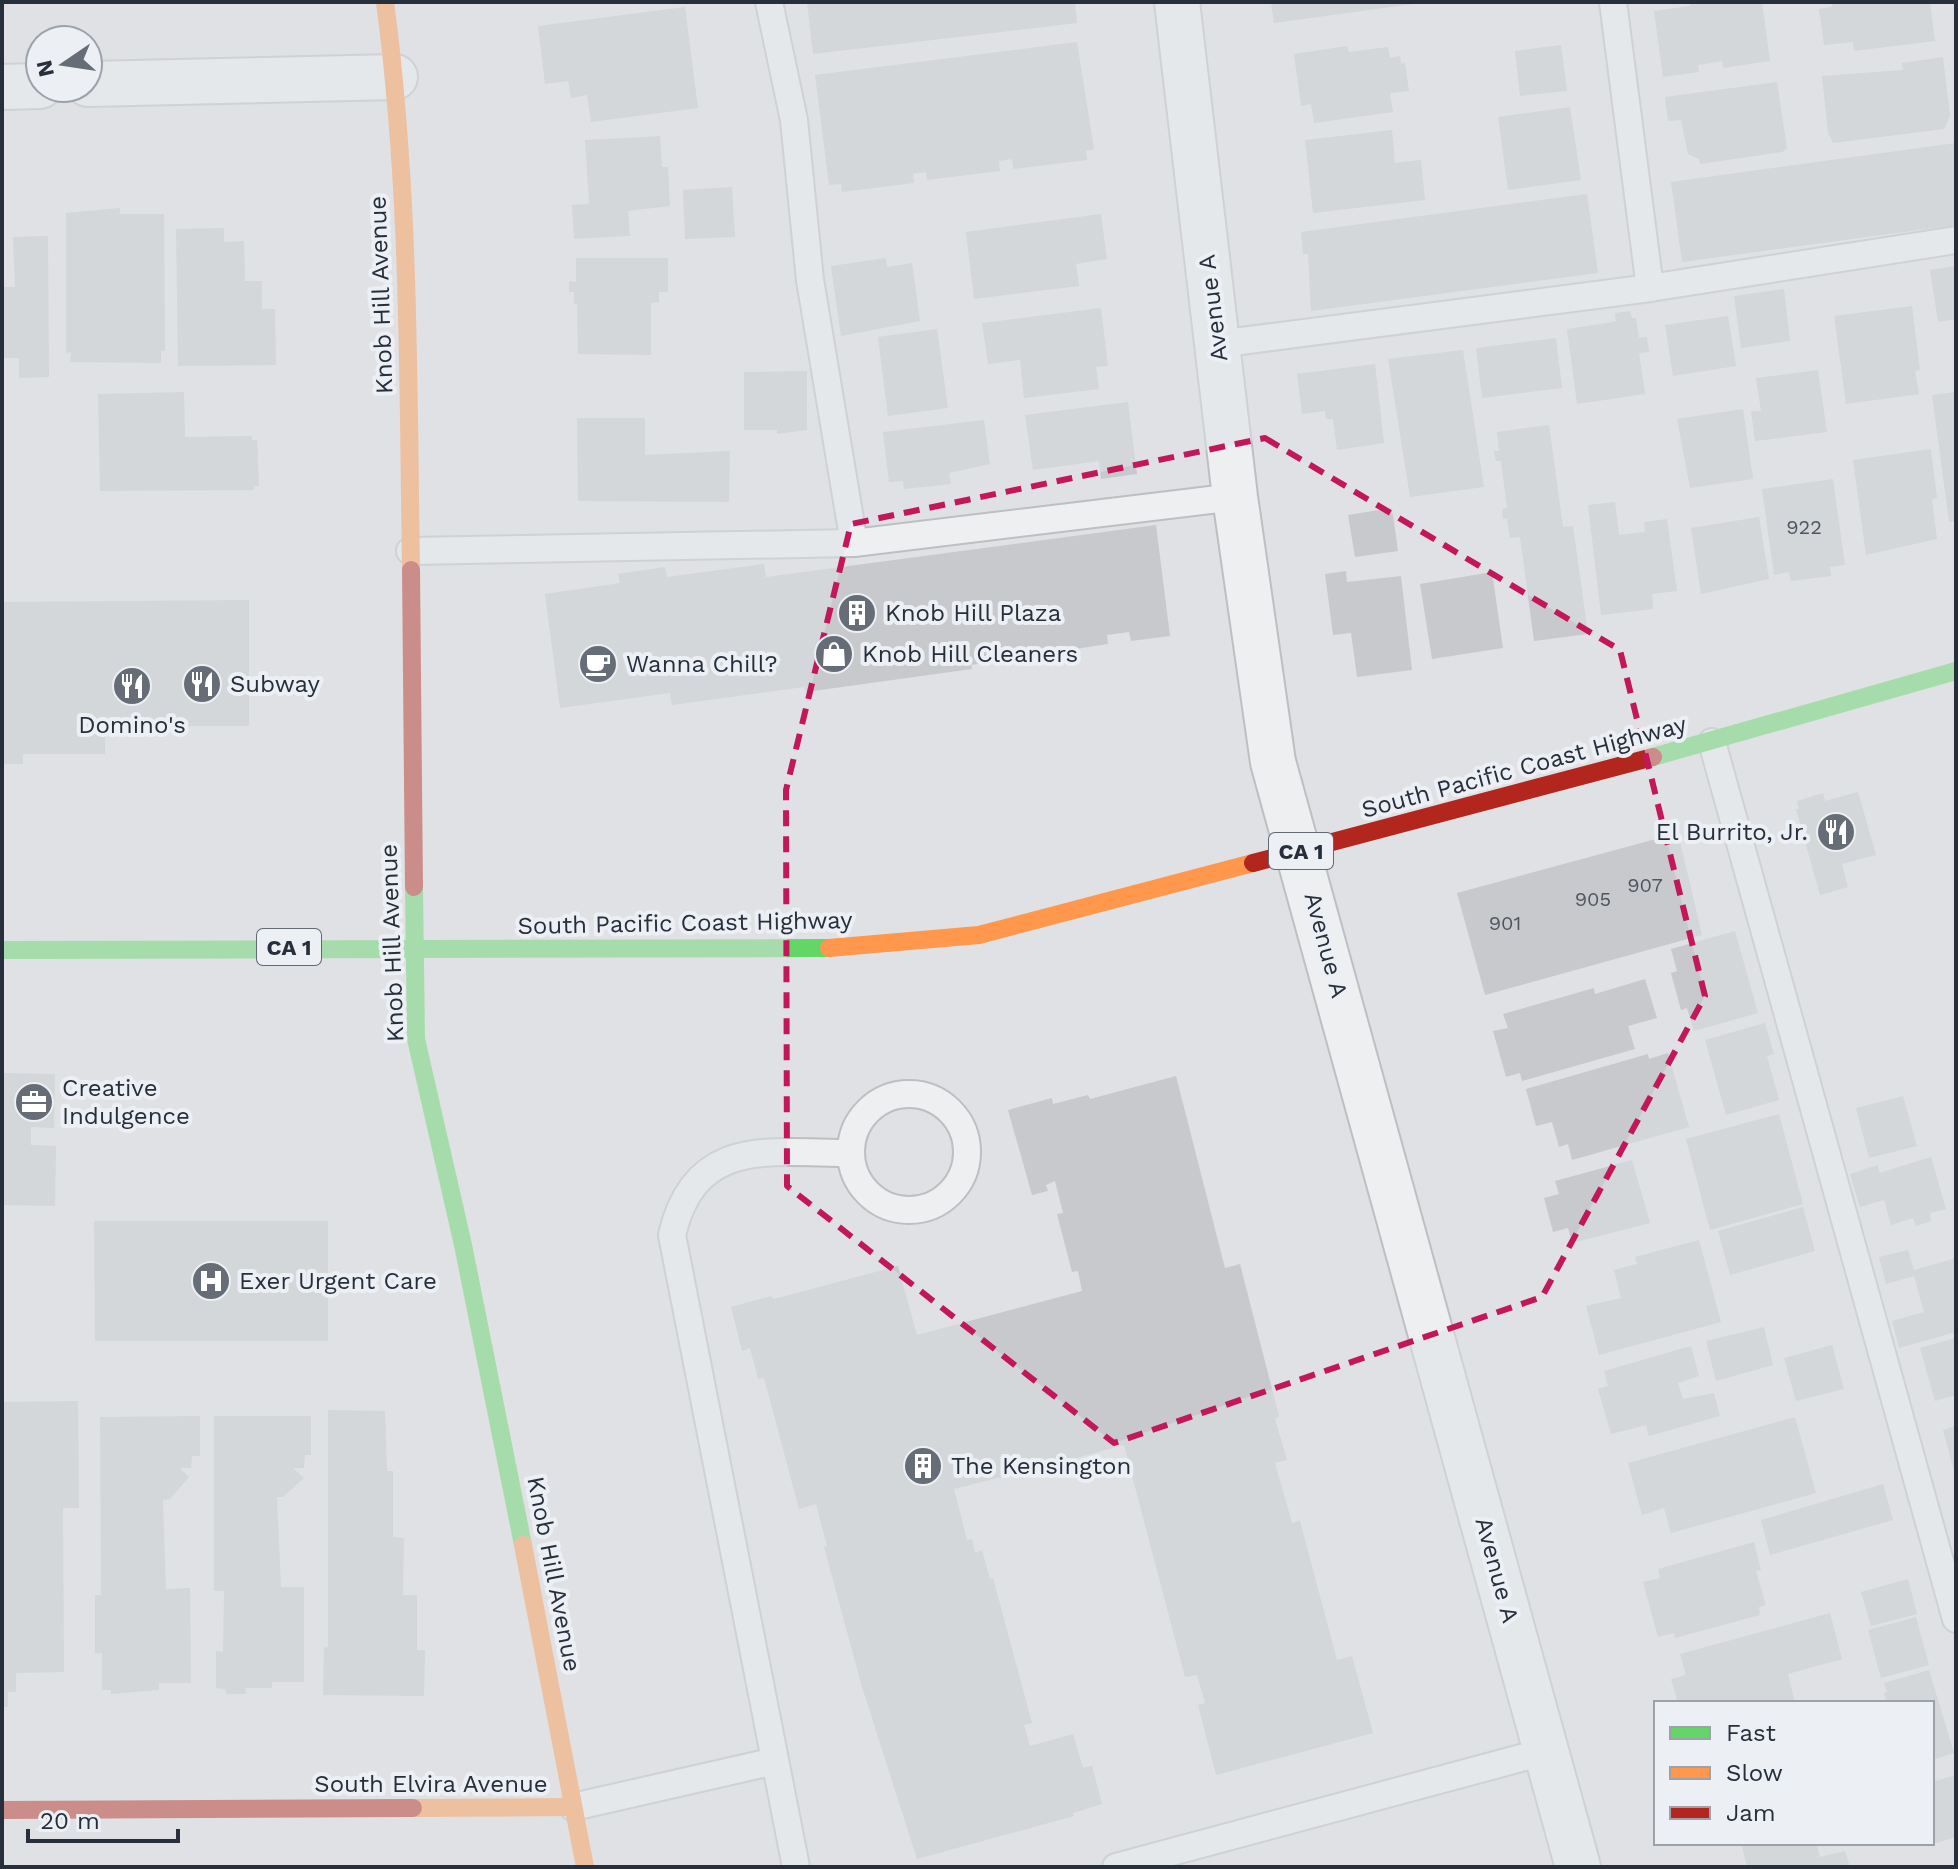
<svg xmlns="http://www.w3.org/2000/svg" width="1958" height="1869" font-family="'Work Sans',sans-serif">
	<rect width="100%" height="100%" fill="#dfe1e4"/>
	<!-- building -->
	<g fill="#c7c9cc">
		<path d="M807,2H1075L1077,23L813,54Z"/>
		<path d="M1271,2H1413V4L1274,23Z"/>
		<path d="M1689,2H1762L1770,61L1723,68L1722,61L1698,65L1699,72L1663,77L1654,11L1690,6Z"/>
		<path d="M1832,2H1930L1935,41L1854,51L1853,42L1824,45L1819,9L1832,7Z"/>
		<path d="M685,7L698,108L591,122L587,95L571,98L568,81L545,84L538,26Z"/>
		<path d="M1077,42L1094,149L1086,151L1087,160L1013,169L1012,159L999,161L1000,171L927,180L926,172L913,174L914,183L842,192L841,184L829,185L815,75Z"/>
		<path d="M1561,45L1567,91L1520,96L1515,51Z"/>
		<path d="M1347,46L1349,52L1388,47L1390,58L1400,56L1401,64L1405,63L1409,91L1390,93L1393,112L1314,123L1311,104L1301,106L1294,54Z"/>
		<path d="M1943,57L1950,116L1944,129L1833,143L1828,133L1822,76L1903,70L1902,63Z"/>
		<path d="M1777,82L1787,149L1782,152L1700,164L1699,159L1688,154L1681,120L1668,121L1665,97Z"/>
		<path d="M1570,107L1581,180L1508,190L1498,117Z"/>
		<path d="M1392,130L1395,163L1421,160L1425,200L1313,213L1305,140Z"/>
		<path d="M660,136L662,167H668L670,206L628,211L630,236L574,239L572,205L589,204L585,140Z"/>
		<path d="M1956,143V225L1682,262L1671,182Z"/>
		<path d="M732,187L735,237L685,239L683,190Z"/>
		<path d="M1587,194L1598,273L1311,311L1308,254H1303L1301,232Z"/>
		<path d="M120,208V214H164L165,351H161V363L70,362L71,352L66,353V213Z"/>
		<path d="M1101,214L1107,259L1076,264L1079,286L974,299L966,232Z"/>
		<path d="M224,228V242L244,241L245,281H262V309H275L276,365L178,366L176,229Z"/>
		<path d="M48,236L49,377L19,378V358H2V287H15L13,237Z"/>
		<path d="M576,258H668V292H659V302L651,303V355L578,354L577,304H574V292H569V281L576,282Z"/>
		<path d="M886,258L887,267L912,263L920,321L841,336L831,266Z"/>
		<path d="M1956,266V319L1938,322L1930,270Z"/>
		<path d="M1784,289L1790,341L1741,348L1734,296Z"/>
		<path d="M1912,306L1920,370L1915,371L1919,394L1846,404L1834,316Z"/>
		<path d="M1101,308L1108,366L1096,367L1099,389L1024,398L1020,360L988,364L982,323Z"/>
		<path d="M1630,311L1632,318H1636L1639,338L1647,337L1649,352L1639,353L1645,394L1577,404L1567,329L1607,323L1616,321L1615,313Z"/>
		<path d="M1728,316L1736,366L1673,376L1665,325Z"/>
		<path d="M937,329L948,408L888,416L878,337Z"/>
		<path d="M1556,338L1562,388L1482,398L1476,348Z"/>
		<path d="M1463,350L1484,487L1410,497L1388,359Z"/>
		<path d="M1375,364L1384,443L1337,450L1333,419H1326L1325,411L1302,414L1297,374Z"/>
		<path d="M1818,370L1827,432L1755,441L1751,411H1761L1756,378Z"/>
		<path d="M807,371V430L777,434V430H744V372Z"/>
		<path d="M184,392L185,437L252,436V440H257L259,486H254V490L100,491L98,394Z"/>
		<path d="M1956,392V521L1949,522L1932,395Z"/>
		<path d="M1128,402L1137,474L1101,479L1099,461L1033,470L1025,415Z"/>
		<path d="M1743,409L1753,479L1690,488L1677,419Z"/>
		<path d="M577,418H645V455L730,451L729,502L578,501Z"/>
		<path d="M984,420L990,464L949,473L951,484L904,489L903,481L889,482L883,432Z"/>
		<path d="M1549,425L1563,527L1573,526L1588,634L1534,641L1520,537L1510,538L1507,518L1503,519L1502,509L1507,508L1501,461H1496L1494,451H1499L1497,432Z"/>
		<path d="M1931,449L1937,498L1932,499L1937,539L1866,555L1853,460Z"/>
		<path d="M1833,479L1845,565L1830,567L1831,576L1791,581L1789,572L1774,575L1762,489Z"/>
		<path d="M1615,502L1619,535L1645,532L1644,522L1667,519L1677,591L1652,594L1653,609L1601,615L1588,505Z"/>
		<path d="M1392,508L1398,551L1355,557L1348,515Z"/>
		<path d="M1759,517L1769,579L1701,594L1691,528Z"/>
		<path d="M1156,525L1170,636L1131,641L1129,632L1107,635L1108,644L971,665L972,669L806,692L804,687L672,705L670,693L560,708L545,594L620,583L618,574L665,567L667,577L764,564L766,577Z"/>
		<path d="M1346,571L1347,582L1401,576L1412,670L1357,677L1351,633L1333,635L1325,574Z"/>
		<path d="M1492,572L1503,648L1432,659L1420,584Z"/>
		<path d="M249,600V726H105V754H23V764H2V602Z"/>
		<path d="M1858,792L1876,855L1842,864L1848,887L1820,895L1796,809H1799L1797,801L1823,793L1825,801Z"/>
		<path d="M1678,833L1702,935L1485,995L1457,893Z"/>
		<path d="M1735,931L1758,1013L1694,1031L1687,1008L1681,1010L1671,973L1677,971L1671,949Z"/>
		<path d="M1645,979L1657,1018L1628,1026L1635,1049L1522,1081L1520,1073L1506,1077L1493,1031L1508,1028L1503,1014L1594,988L1595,994Z"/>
		<path d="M1765,1023L1774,1054L1767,1056L1779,1100L1726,1115L1705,1040Z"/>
		<path d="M1668,1053L1689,1127L1572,1160L1568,1144L1559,1147L1552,1122L1536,1126L1526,1089L1648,1054L1649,1059Z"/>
		<path d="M2,1073L55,1074L54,1128L31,1127V1145L56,1146L55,1206L2,1205Z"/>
		<path d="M1176,1076L1225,1268L1240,1264L1279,1416L1275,1419L1287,1460L1275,1463L1292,1523L1300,1521L1337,1660L1352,1656L1373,1733L1216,1775L1198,1705L1205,1703L1197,1675L1185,1677L1124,1445L1058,1463L1059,1469L1022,1479L1021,1472L954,1489L967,1540L972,1539L975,1553L982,1550L990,1579L993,1578L1032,1723L1024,1725L1030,1746L1073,1734L1083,1768L1092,1766L1102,1804L1073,1813L1074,1816L917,1859L862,1687L824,1547L827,1546L816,1504L799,1509L764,1378L758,1379L750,1348L742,1351L731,1307L771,1296L774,1299L898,1266L917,1335L1082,1291L1078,1271L1072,1272L1057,1214L1063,1213L1055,1181L1046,1185L1048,1191L1032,1195L1008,1110L1052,1098L1053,1104L1088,1095L1090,1099Z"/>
		<path d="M1903,1096L1917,1146L1869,1158L1856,1108Z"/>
		<path d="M1779,1114L1803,1204L1710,1230L1686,1139Z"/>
		<path d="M1931,1157L1946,1209L1930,1213L1931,1221L1916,1226L1913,1218L1891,1225L1884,1200L1860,1207L1850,1174L1878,1165L1879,1173Z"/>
		<path d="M1632,1160L1650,1223L1572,1243L1568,1228L1553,1232L1544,1198L1559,1194L1555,1181Z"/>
		<path d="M1803,1207L1815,1251L1730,1275L1718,1231Z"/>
		<path d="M94,1221H328V1341H95Z"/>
		<path d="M1699,1240L1721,1322L1599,1355L1586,1306L1621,1298L1614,1270L1637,1264L1635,1257Z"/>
		<path d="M1908,1250L1914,1270L1956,1258V1332L1899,1348L1892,1321L1924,1312L1914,1276L1886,1284L1879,1257Z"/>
		<path d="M1764,1327L1773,1365L1716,1381L1706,1341Z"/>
		<path d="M1956,1338V1395L1935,1401L1920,1348Z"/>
		<path d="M1832,1345L1844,1389L1796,1401L1784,1358Z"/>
		<path d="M1691,1346L1699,1376L1678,1383L1683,1399L1714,1393L1720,1416L1649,1436L1646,1425L1611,1434L1598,1389L1608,1386L1604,1371Z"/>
		<path d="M78,1401L79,1508H63L64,1672L16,1673V1692H8V1707H2V1402Z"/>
		<path d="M328,1410L385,1411L387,1471H393V1537L404,1538L403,1595H417V1650H425L424,1696L323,1695L324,1648L328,1647Z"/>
		<path d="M200,1416V1456H192L191,1468H180L189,1477L170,1499L163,1500L166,1589L190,1588L191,1683H159V1690L111,1694V1690H102V1653L95,1654V1595H101L100,1417Z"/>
		<path d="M214,1416H311V1455H305L304,1468H293L304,1478L283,1497H277L281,1587H304V1682H272V1688H245L246,1694H226L225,1689L216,1688V1651L223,1652L224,1591H214Z"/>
		<path d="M1795,1417L1816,1493L1671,1533L1664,1508L1642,1515L1628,1463Z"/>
		<path d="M1956,1426V1474H1955L1943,1430Z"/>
		<path d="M1883,1484L1893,1520L1770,1555L1761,1520Z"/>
		<path d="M1754,1542L1761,1570L1756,1571L1766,1605L1759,1607L1760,1615L1675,1638L1674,1633L1658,1637L1643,1582L1660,1578L1658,1569Z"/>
		<path d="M1908,1579L1917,1614L1871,1626L1861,1592Z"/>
		<path d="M1830,1613L1842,1659L1788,1674L1795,1703H1678L1671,1679L1686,1675L1680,1654Z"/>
		<path d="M1916,1617L1929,1665L1881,1678L1868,1630Z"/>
		<path d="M1929,1670L1954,1753L1932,1760V1703H1887L1884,1693L1887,1692L1884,1683Z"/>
		<path d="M1956,1775V1837L1932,1844V1782Z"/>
		<path d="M1741,1843H1816L1820,1857L1845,1851L1850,1867H1747Z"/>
	</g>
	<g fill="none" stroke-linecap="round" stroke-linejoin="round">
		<defs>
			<g id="lane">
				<path d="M769,2L794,120L810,280L854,543"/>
				<path d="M1613,2L1650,288"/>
				<path d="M1218,344L1650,288L1956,240"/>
				<path d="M410,551L854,543L1235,497"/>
				<path d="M1712,742L1956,1619"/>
				<circle cx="909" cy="1152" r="58"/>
				<path d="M573,1807L775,1761"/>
				<path d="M796,1867L672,1235C695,1136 770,1153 851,1153"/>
				<path d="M1116,1867L1547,1751"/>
			</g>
			<g id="street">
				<path d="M1177,2L1235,497L1273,762L1578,1867"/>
				<path d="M88,84L395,77"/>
				<path d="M2,87L40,86"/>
			</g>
		</defs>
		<!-- lane casing -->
		<use href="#lane" stroke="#bdbfc2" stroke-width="30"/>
		<!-- street casing -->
		<use href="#street" stroke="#bdbfc2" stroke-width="48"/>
		<!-- lane -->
		<use href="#lane" stroke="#eeeff1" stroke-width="26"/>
		<!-- street -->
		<use href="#street" stroke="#eeeff1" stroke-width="44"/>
		<!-- fast -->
		<g stroke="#63d668" stroke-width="18">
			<path d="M1653,757L1956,671"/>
			<path d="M414,887L416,1039L463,1245L523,1545"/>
			<path d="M2,950L829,948"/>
		</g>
		<!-- slow -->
		<g stroke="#ff974d" stroke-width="18">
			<path d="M385,2C410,190 408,380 411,570"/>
			<path d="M829,948L979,935L1253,863"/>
			<path d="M523,1545L585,1867"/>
			<path d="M413,1808L573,1807"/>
		</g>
		<!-- jam -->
		<g stroke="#b3261e" stroke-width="18">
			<path d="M411,570L414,887"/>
			<path d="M1253,863L1653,757"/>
			<path d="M2,1810L413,1808"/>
		</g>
	</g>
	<!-- marked area -->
	<path d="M0 0H1958V1869H0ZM1265,438L1620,650L1705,996L1542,1297L1114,1443L787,1186L786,790L851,524Z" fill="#dfe1e4" fill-opacity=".55" fill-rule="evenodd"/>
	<path fill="none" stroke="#c2185b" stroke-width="6" stroke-dasharray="16 10" stroke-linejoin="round" d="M1265,438L1620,650L1705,996L1542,1297L1114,1443L787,1186L786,790L851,524Z"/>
	<!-- icons -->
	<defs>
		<symbol id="building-disc" viewBox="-11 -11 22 22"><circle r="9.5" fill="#676d77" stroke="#eceff4"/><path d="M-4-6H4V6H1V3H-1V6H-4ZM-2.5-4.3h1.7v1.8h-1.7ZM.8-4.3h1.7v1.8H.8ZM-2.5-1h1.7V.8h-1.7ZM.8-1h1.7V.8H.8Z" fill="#fff"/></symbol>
		<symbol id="shop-disc" viewBox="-11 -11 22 22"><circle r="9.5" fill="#676d77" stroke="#eceff4"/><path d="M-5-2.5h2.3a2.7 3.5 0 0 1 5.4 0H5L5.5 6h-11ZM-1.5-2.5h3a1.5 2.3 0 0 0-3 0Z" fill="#fff"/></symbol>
		<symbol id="cafe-disc" viewBox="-11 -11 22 22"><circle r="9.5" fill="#676d77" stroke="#eceff4"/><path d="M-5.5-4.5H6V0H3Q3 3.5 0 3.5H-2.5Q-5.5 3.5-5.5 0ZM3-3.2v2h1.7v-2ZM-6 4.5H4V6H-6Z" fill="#fff"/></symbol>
		<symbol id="restaurant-disc" viewBox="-11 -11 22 22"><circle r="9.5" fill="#676d77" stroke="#eceff4"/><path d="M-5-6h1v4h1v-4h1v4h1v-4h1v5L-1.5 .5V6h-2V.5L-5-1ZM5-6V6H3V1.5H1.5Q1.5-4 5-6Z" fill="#fff"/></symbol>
		<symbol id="office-disc" viewBox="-11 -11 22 22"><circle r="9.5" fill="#676d77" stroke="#eceff4"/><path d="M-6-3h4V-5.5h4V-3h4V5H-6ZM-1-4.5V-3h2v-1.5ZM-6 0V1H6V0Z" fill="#fff"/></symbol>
		<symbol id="hospital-disc" viewBox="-11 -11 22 22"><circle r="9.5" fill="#676d77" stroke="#eceff4"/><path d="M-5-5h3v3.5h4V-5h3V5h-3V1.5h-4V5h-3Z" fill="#fff"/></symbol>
	</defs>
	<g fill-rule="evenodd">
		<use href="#building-disc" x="835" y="591" width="44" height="44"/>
		<use href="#shop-disc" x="812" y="632" width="44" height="44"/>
		<use href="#cafe-disc" x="576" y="642" width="44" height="44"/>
		<use href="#restaurant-disc" x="180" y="662" width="44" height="44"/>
		<use href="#restaurant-disc" x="110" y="664" width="44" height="44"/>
		<use href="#restaurant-disc" x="1814" y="810" width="44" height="44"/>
		<use href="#office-disc" x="12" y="1080" width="44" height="44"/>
		<use href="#hospital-disc" x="189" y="1259" width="44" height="44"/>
		<use href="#building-disc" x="901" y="1444" width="44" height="44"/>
	</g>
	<g text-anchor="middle" stroke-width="8" stroke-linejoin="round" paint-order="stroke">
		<!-- number labels -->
		<g font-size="20" fill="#505661">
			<text x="1804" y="534">922</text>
			<text x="1645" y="892">907</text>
			<text x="1593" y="906">905</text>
			<text x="1505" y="930">901</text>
		</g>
		<!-- shield labels -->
		<g fill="#eceff4" stroke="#626973" stroke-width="2">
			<rect x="1269" y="833" width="64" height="36" rx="6"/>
			<rect x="257" y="929" width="64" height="36" rx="6"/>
		</g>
		<g font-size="22" font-weight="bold" fill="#272f3c">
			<text x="1301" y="859">CA 1</text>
			<text x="289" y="955">CA 1</text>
		</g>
		<!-- street labels -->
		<g font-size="24" fill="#272f3c" stroke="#eceff4">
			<text transform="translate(381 295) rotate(-92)" y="8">Knob Hill Avenue</text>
			<text transform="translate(1213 308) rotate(-97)" y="8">Avenue A</text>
			<text transform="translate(1524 767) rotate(-15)" y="8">South Pacific Coast Highway</text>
			<text transform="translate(685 923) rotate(-1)" y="8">South Pacific Coast Highway</text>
			<text transform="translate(392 943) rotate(-92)" y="8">Knob Hill Avenue</text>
			<text transform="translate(1326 945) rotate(75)" y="8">Avenue A</text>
			<text transform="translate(1497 1570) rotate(75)" y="8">Avenue A</text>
			<text transform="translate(554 1574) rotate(79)" y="8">Knob Hill Avenue</text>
			<text x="431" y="1792">South Elvira Avenue</text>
		</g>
		<!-- poi labels -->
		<g font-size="24" fill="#272f3c" stroke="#eceff4" text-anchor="start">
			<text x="885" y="621">Knob Hill Plaza</text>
			<text x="862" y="662">Knob Hill Cleaners</text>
			<text x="626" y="672">Wanna Chill?</text>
			<text x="230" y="692">Subway</text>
			<text x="132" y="733" text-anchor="middle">Domino's</text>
			<text x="1808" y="840" text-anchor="end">El Burrito, Jr.</text>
			<text x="62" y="1096">Creative<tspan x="62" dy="28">Indulgence</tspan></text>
			<text x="239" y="1289">Exer Urgent Care</text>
			<text x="951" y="1474">The Kensington</text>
		</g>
	</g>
	<!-- border -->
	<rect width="1958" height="1869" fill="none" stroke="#272f3c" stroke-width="8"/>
	<!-- legend -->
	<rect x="1654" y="1701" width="280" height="144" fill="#eceff4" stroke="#9da2aa" stroke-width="2"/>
	<rect x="1670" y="1727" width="40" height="12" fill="#63d668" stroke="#9da2aa" stroke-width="2"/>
	<text x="1726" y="1741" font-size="24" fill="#272f3c">Fast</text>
	<rect x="1670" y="1767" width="40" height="12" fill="#ff974d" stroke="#9da2aa" stroke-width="2"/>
	<text x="1726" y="1781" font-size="24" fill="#272f3c">Slow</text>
	<rect x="1670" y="1807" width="40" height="12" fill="#b3261e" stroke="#9da2aa" stroke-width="2"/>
	<text x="1726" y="1821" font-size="24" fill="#272f3c">Jam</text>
	<!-- north arrow -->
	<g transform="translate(64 64) rotate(257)"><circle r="38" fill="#eceff4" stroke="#9da2aa" stroke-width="2"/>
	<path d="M0-6L14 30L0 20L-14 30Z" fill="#676d77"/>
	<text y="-12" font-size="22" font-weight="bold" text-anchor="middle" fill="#272f3c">N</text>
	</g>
	<!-- scale -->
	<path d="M28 1829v12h150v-12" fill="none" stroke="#272f3c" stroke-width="4"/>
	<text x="40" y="1829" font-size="24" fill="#272f3c" stroke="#eceff4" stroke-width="6" paint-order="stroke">20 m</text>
</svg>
